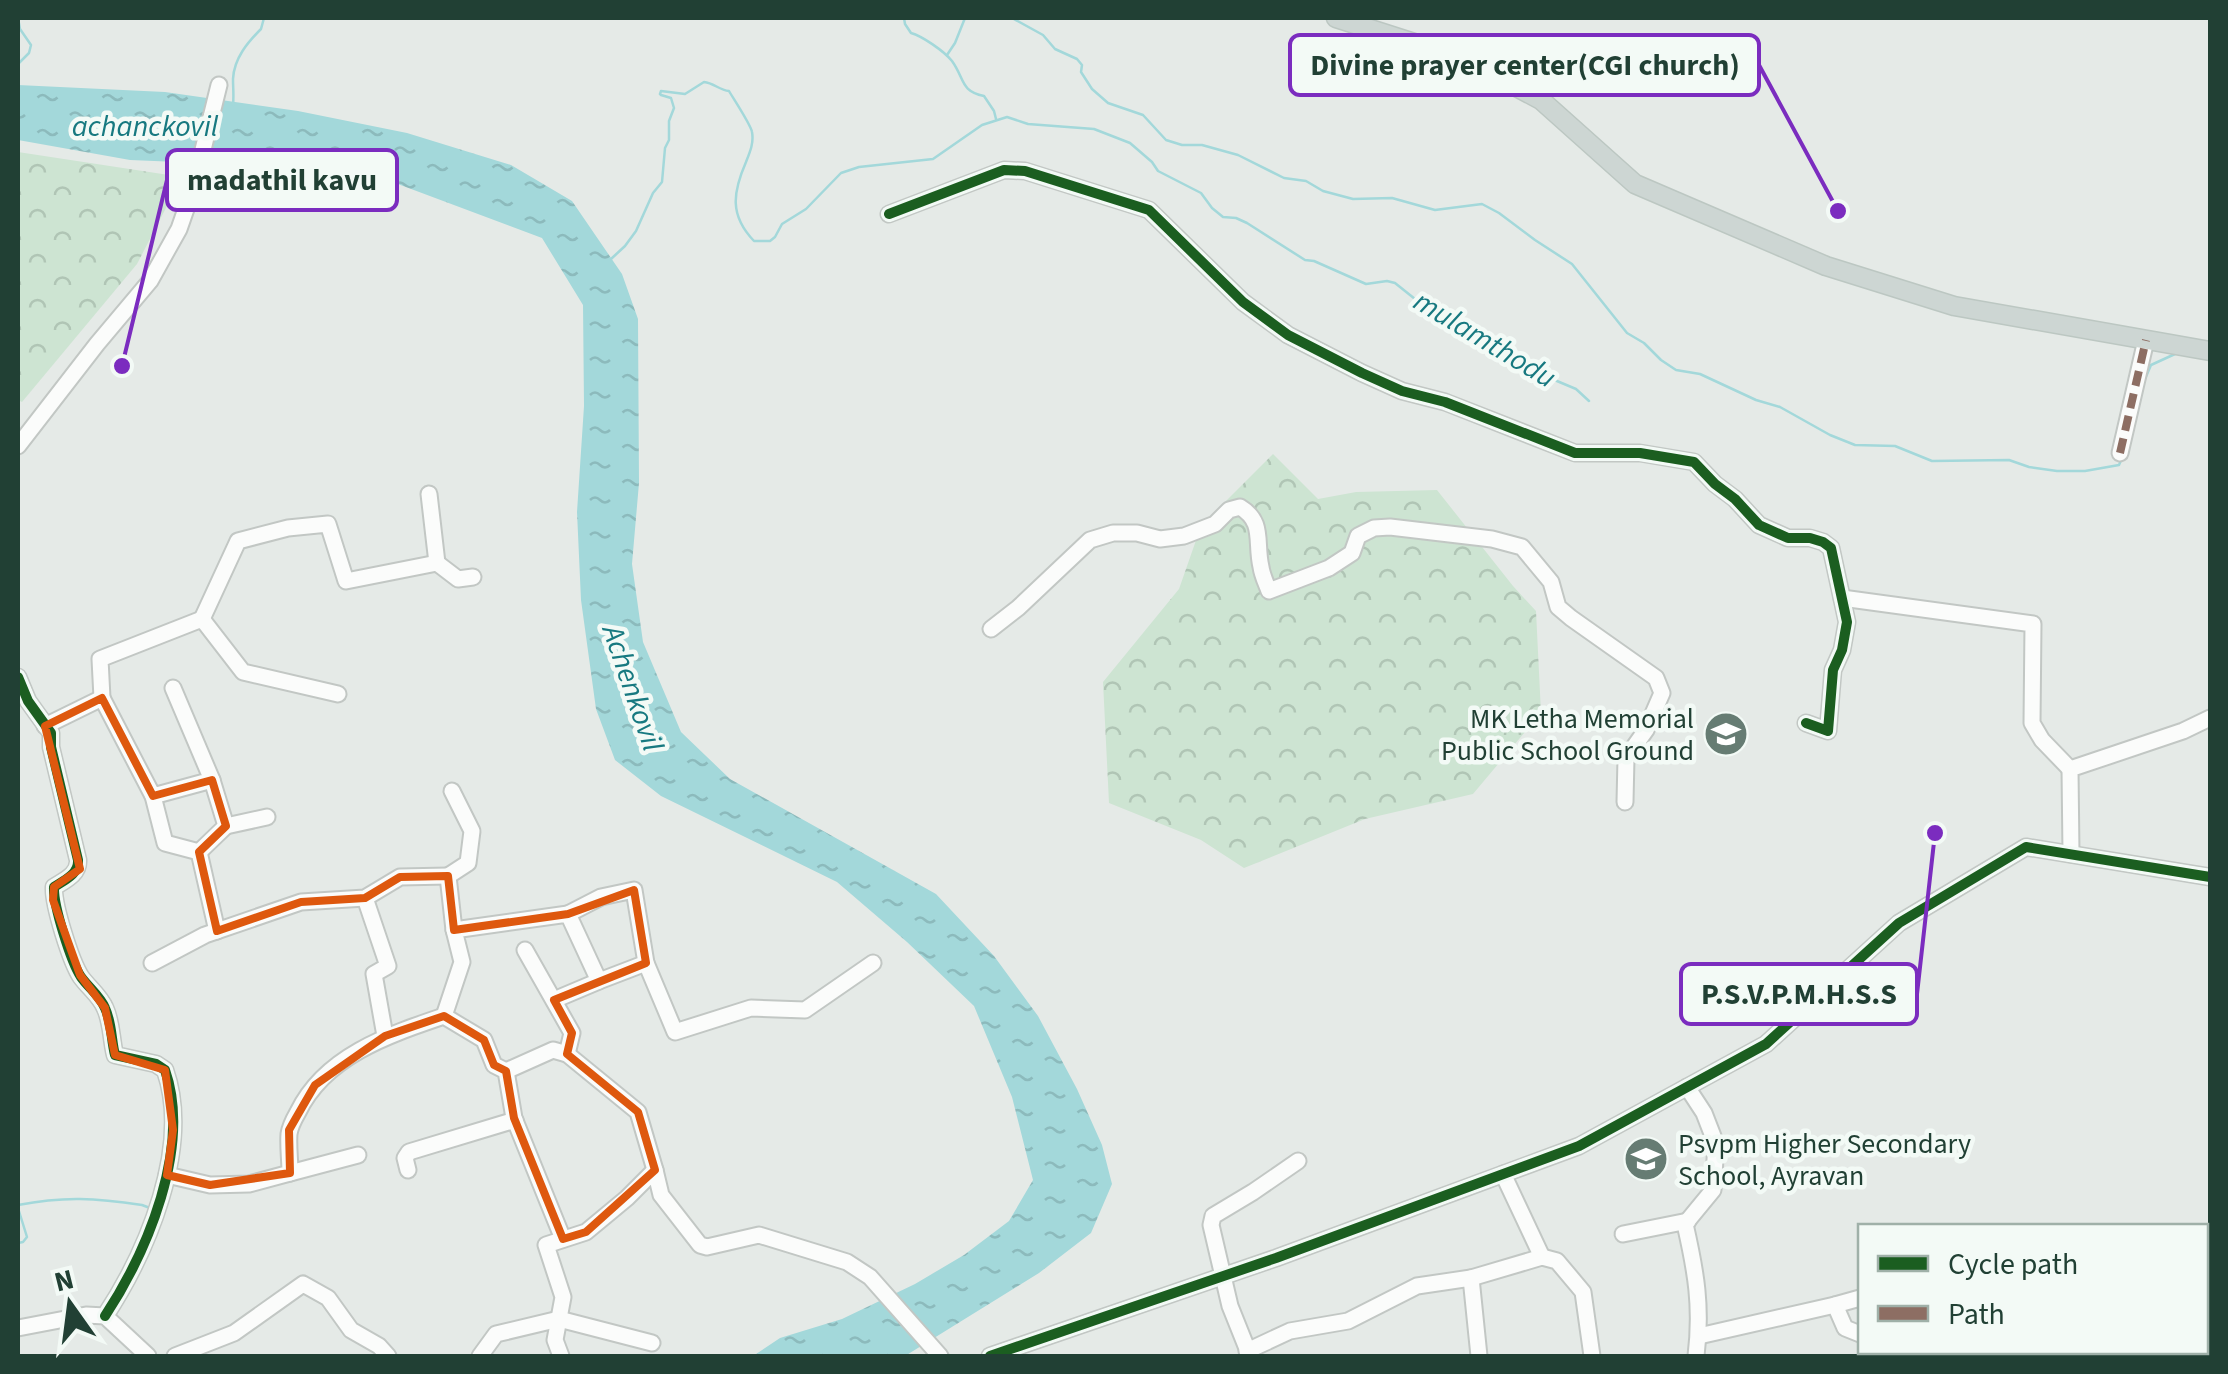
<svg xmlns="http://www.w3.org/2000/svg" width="2228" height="1374" font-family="'Source Sans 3',sans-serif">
	<defs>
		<pattern id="forest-crowns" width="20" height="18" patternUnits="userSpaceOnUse" patternTransform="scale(2.5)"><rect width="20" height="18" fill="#cde4d2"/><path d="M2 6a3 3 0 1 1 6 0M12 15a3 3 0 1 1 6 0" fill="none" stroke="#b0c5b5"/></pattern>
		<pattern id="water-ripples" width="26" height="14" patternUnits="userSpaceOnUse" patternTransform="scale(2.5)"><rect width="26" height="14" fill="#a3d8da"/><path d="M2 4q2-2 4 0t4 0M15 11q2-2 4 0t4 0" fill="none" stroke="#8cbabc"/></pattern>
	</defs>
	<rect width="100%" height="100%" fill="#e5eae7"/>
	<!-- forest -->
	<g fill="url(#forest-crowns)">
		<path d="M18,152L182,177L137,264L22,402L18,400Z"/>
		<path d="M1273,454L1318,499L1356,492L1437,490L1513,586L1536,611L1541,713L1473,794L1365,819L1244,868L1201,840L1109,803L1103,682L1179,589L1201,526Z"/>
	</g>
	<!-- water -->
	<path fill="url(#water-ripples)" d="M18,85L165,92L298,111L407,133L511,165L572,201L622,274L638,319L639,483L632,564L643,642L681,732L730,779L936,894L994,956L1038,1016L1077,1089L1102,1145L1112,1184L1091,1233L1039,1273L905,1356H753L780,1338L842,1319L915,1284L964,1255L1009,1221L1033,1180L1012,1097L974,1006L907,942L837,882L661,796L615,760L596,709L581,600L577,512L584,406L583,305L542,238L331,159L226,164L130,160L18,140Z"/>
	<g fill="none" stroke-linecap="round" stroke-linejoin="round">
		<!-- stream -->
		<g stroke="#a3d8da" stroke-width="2.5">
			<path d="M18,18L20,29L31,45L29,53L18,64"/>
			<path d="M904,18L905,24L911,33C922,36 944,51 952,61C965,79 960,91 984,96L994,111L996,119"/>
			<path d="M1012,18L1043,35L1055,49L1077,59L1082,65L1081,72L1092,89L1108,103L1143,115L1166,140L1182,145H1202L1238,155L1284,178L1306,181L1323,191L1353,199L1392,198L1435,210L1482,204L1499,213L1535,240L1572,264L1627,333L1644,343L1661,360L1676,370L1700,374L1756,400L1780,407L1830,435L1855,445L1895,446L1932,461L2009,460L2029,467L2057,471H2085L2119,465L2122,458"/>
			<path d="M947,55L955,43L965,18"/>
			<path d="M660,94L661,91L685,94L704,82C714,83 719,90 729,91C733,98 751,125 752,132C754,143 750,152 746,162C733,192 729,215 754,241H770L775,237L782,224L806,209L841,173L859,167L933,159L982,125L1007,117L1028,124L1094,129L1130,143L1152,162L1158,171L1201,193L1212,208L1223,217L1236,218L1247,223L1305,260L1314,261L1366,284L1387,281L1395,283L1435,315L1484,338L1526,368L1576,389L1589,401"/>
			<path d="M233,105C234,96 233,88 233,79C234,58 248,42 261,29L264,18"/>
			<path d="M611,259L625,246L636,231L653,193L662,182L665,148L669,140V121L674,108L671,98L661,95"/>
			<path d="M2145,379L2151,365L2175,354"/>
			<path d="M2131,437L2136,416"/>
			<path d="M18,1205C64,1196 96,1198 142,1205L150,1208"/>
			<path d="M18,1208L27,1237L23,1242L18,1243"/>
		</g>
		<defs>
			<g id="minor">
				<path d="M889,214L1004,170L1025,171L1149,210L1243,302L1288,335L1362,373L1402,391L1445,402L1575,453H1640L1694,462L1715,484L1735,499L1759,525L1788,538H1810L1823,542L1831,548L1847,622L1842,650L1833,670L1828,731L1806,723"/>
				<path d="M18,446L97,344L150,281L179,229L194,186L219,85"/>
				<path d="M2120,453L2146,340"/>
				<path d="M429,494L437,563"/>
				<path d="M1842,598L2033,624L2032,723L2042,740L2070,769"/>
				<path d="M202,619L238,541L288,528L328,524L346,581L437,563L458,579L473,577"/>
				<path d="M991,629L1018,608L1090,540L1113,533H1137L1160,539L1184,536L1215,524L1229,510L1240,507C1265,522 1255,542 1261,567C1262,575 1266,583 1269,591L1329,568L1352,553L1358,536L1374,528L1390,527L1492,539L1522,547L1551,582L1558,607L1571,618L1656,678L1662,693L1646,730L1626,758L1625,802"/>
				<path d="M18,677L28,701L51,733V747L78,860C79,874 65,880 54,887C53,905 71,962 81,977C89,988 100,996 105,1008C112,1023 111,1039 115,1055L156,1064L165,1070C192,1147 147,1252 105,1316"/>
				<path d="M102,698L100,659L202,619L243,672L338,694"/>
				<path d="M45,726L102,698L153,796L165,843L199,852L217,931"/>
				<path d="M452,791L472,831L468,863L448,876L454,930"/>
				<path d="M153,796L212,780L173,688"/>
				<path d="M226,826L267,817"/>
				<path d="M199,852L226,826L212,780"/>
				<path d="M2071,854L2070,769L2183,731L2210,718"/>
				<path d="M365,898L388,966L374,974L385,1036"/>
				<path d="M568,914L601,897L634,890L646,963L599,981"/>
				<path d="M525,950L572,1033L567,1054"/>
				<path d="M152,963L205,935L301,902L365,898L400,877L448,876"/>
				<path d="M646,963L675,1032L751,1008L805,1010L873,963"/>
				<path d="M444,1016L462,962L454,930L568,914L599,981L554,1000"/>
				<path d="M506,1071L553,1050L567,1054L638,1112L655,1170"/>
				<path d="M1687,1087L1704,1113L1716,1144L1713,1190L1685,1224C1696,1272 1702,1307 1696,1356"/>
				<path d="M408,1170L405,1158L409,1152L515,1120"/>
				<path d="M290,1173L358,1155"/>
				<path d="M1503,1174L1542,1257"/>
				<path d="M167,1175L210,1185L249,1184L290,1173C290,1160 288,1146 289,1134C290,1126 294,1119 298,1112C325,1056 388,1035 444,1016L484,1040L494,1065L506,1071L514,1118L563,1239"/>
				<path d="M1623,1234L1688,1221"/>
				<path d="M2206,1243L2210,1244"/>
				<path d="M1471,1278L1542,1257L1557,1261L1583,1292L1592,1356"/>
				<path d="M1835,1305L1860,1298"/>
				<path d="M18,1328L86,1315L105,1316L148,1356"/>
				<path d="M1699,1336L1835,1305L1845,1328L1860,1334"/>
				<path d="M1247,1351L1290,1331L1348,1321L1417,1286L1471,1278L1479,1356"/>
				<path d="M1910,1352L1915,1354"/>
				<path d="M175,1356L234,1333L303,1284L328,1298L351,1330L379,1346L388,1356"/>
				<path d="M480,1356L496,1334L559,1319L652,1343"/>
				<path d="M561,1356L555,1340L563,1297L546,1245L586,1232L627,1198L655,1170L661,1195L700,1245L707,1247L759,1235L847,1262L870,1277L940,1356"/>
				<path d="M990,1356L1276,1258L1579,1146L1766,1044L1899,923L2026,847L2210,877"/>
				<path d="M1250,1356L1230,1306L1211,1225L1213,1216L1253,1192L1298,1161"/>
			</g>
			<path id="major" d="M1336,18L1464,59L1541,100L1635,184L1826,266L1954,306L2210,351"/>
		</defs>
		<!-- minor casing -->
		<use href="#minor" stroke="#c2c7c4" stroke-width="19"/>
		<!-- major casing -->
		<use href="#major" stroke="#bcc7c2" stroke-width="21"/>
		<!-- minor -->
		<use href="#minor" stroke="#fbfcfb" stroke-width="15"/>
		<!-- major -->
		<use href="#major" stroke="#cdd6d3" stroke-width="18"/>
		<!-- quiet -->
		<path stroke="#8d6e63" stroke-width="8" stroke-dasharray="15 8" stroke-linecap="butt" d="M2120,453L2146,340"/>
		<defs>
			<g id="cycleway">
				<path d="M889,214L1004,170L1025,171L1149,210L1243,302L1288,335L1362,373L1402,391L1445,402L1575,453H1640L1694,462L1715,484L1735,499L1759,525L1788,538H1810L1823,542L1831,548L1847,622L1842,650L1833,670L1828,731L1806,723"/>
				<path d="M18,677L28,701L51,733V747L78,860C79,874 65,880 54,887C53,905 71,962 81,977C89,988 100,996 105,1008C112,1023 111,1039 115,1055L156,1064L165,1070C192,1147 147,1252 105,1316"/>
				<path d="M990,1356L1276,1258L1579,1146L1766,1044L1899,923L2026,847L2210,877"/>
			</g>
		</defs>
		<!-- cycleway casing -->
		<use href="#cycleway" stroke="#f3faf6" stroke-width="16"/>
		<!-- cycleway -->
		<use href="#cycleway" stroke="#1b5e20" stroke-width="10"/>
	</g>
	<!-- marked area -->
	<path fill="none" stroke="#de580e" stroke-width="8" stroke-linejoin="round" d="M102,698L153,796L212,780L226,826L199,852L217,931L301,902L365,898L400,877L448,876L454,930L568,914L634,890L646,963L554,1000L572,1033L567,1054L638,1112L655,1170L586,1232L563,1239L514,1118L506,1071L494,1065L484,1040L444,1016L385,1036L315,1085L289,1130L290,1173L210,1185L167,1175L173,1130L165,1070L115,1055L105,1008L80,975L53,900L54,887L80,869L45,726Z"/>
	<!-- icons -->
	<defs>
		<symbol id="school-disc" viewBox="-11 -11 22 22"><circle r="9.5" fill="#667c73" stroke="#f3faf6"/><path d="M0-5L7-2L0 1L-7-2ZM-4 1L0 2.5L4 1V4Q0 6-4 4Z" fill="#fff"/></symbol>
	</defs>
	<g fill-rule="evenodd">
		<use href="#school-disc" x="1701" y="709" width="50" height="50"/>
		<use href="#school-disc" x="1621" y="1134" width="50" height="50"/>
	</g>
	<g text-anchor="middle" stroke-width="9" stroke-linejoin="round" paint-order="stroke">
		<!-- poi labels -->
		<g font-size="28" fill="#214034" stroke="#f3faf6" text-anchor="end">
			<text x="1694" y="728">MK Letha Memorial<tspan x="1694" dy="32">Public School Ground</tspan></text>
			<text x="1678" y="1153" text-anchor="start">Psvpm Higher Secondary<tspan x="1678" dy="32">School, Ayravan</tspan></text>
		</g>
		<!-- water labels -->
		<g font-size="30" font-style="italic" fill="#177980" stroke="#f3faf6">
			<text x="145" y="136">achanckovil</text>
			<text transform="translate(1485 339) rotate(31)" y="10">mulamthodu</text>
			<text transform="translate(633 688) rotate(71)" y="10">Achenkovil</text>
		</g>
	</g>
	<!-- callouts -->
	<path fill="none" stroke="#7b2cbf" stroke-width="4" d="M1838 211L1759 65M122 366L167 180M1935 833L1917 994"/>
	<g fill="#7b2cbf" stroke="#f3faf6" stroke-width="4">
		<circle cx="1838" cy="211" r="10"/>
		<circle cx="122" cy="366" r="10"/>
		<circle cx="1935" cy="833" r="10"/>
	</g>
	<g fill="#f3faf6" stroke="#7b2cbf" stroke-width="4">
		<rect x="1290" y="35" width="469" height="60" rx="10"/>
		<rect x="167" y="150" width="230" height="60" rx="10"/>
		<rect x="1681" y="964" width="236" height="60" rx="10"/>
	</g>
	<g font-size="30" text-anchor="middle" font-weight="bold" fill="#214034">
		<text x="1525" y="75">Divine prayer center(CGI church)</text>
		<text x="282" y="190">madathil kavu</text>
		<text x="1799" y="1004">P.S.V.P.M.H.S.S</text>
	</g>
	<!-- border -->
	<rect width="2228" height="1374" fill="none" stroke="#214034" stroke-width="40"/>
	<!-- legend -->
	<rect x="1858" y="1224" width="350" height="130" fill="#f3faf6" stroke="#9fb0a8" stroke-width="2.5"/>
	<rect x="1878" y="1256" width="50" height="15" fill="#1b5e20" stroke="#9fb0a8" stroke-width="2.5"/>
	<text x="1948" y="1274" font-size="30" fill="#214034">Cycle path</text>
	<rect x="1878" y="1306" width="50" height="15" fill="#8d6e63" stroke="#9fb0a8" stroke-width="2.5"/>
	<text x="1948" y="1324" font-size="30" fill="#214034">Path</text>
	<!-- north arrow -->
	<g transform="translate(70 1304) rotate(346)" stroke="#f3faf6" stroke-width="8" paint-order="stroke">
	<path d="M0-8L18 38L0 25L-18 38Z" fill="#214034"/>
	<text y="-15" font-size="28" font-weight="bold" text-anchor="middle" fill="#214034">N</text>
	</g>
</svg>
